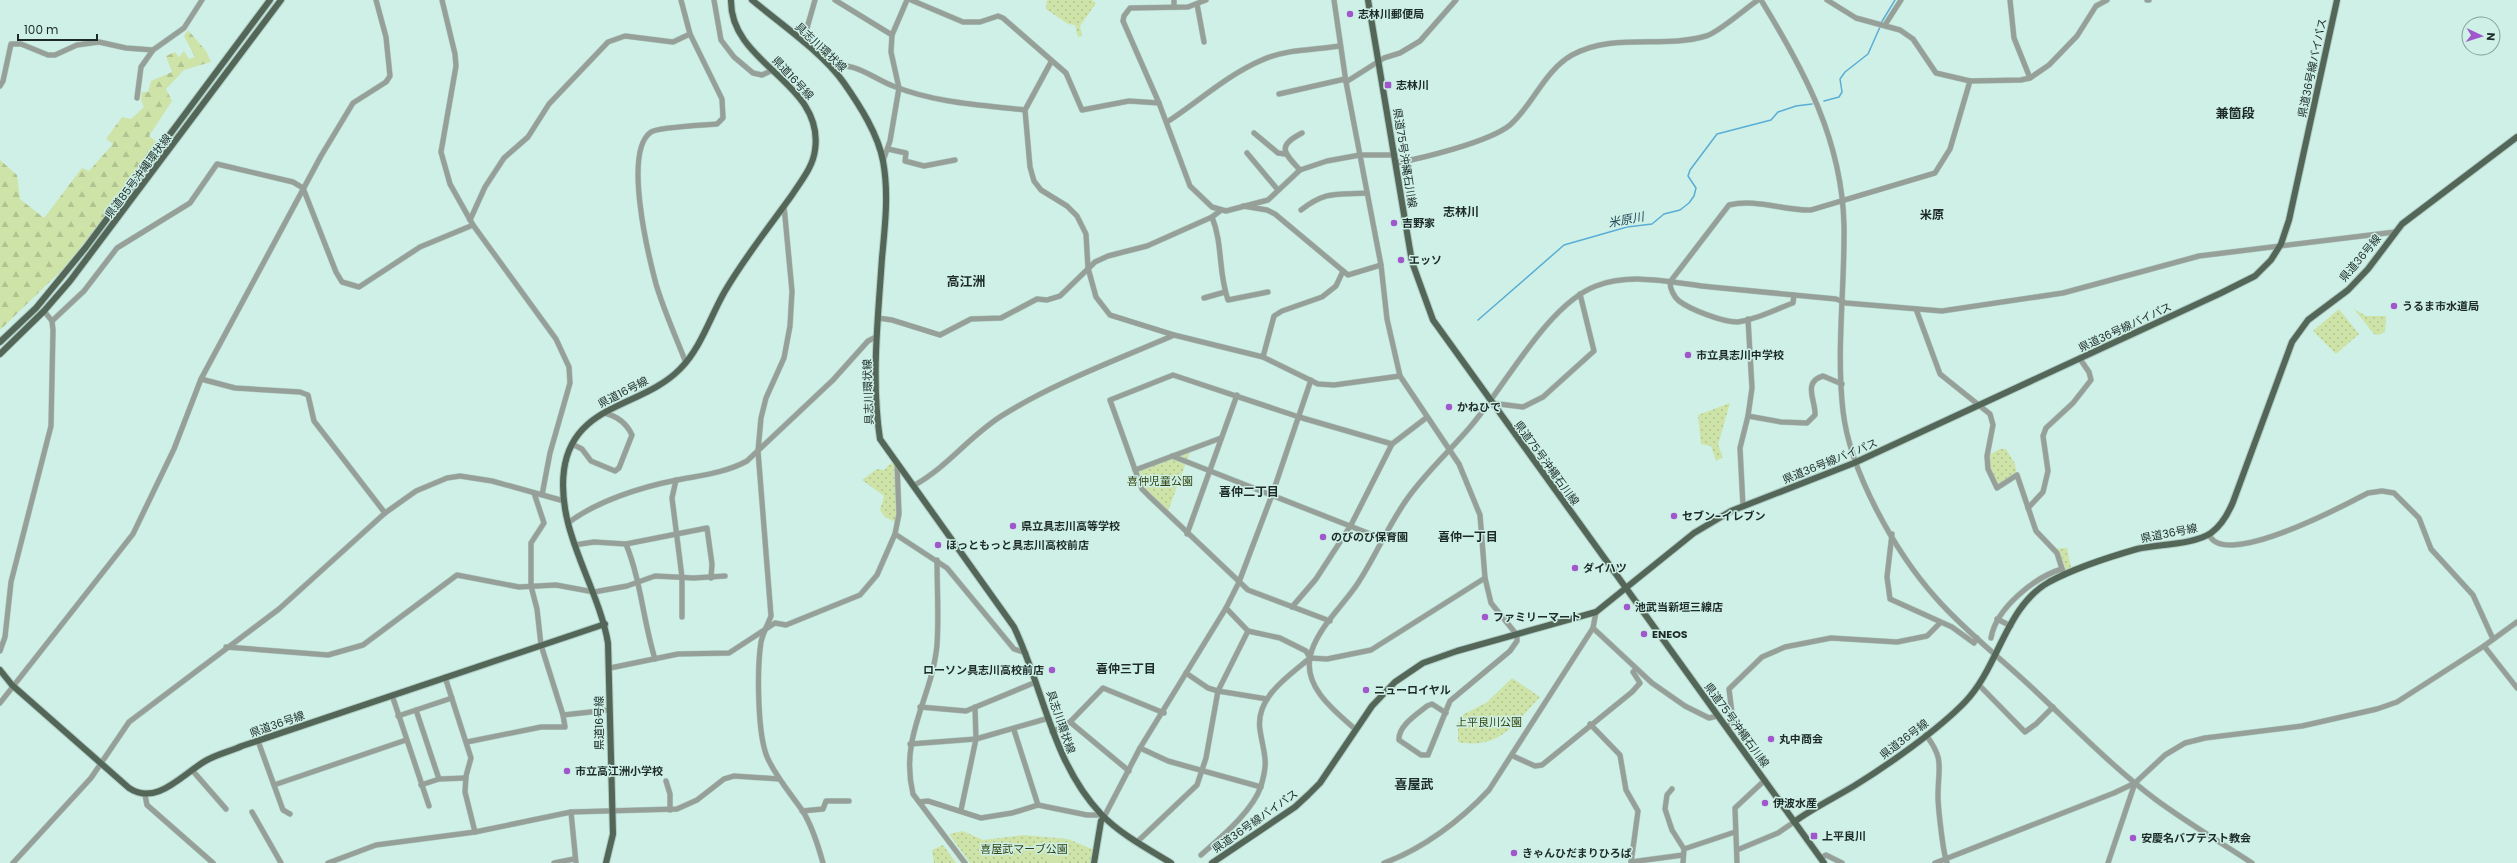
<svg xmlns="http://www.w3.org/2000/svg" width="2517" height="863" font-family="Poppins,'Noto Sans JP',sans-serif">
	<defs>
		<pattern id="grass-dots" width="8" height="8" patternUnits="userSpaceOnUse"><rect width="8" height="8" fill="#cee3a8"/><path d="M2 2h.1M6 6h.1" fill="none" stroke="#b0c391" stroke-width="1.8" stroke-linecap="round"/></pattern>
		<pattern id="forest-firs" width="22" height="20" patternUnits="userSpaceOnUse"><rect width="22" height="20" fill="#cee3a8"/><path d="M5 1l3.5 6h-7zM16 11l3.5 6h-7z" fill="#b0c391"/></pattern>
	</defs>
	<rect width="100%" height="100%" fill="#cef0e7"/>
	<!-- grass -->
	<g fill="url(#grass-dots)">
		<path d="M1047,0H1092L1096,3L1080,26L1082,36L1078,37L1075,25L1068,24L1046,9Z"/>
		<path d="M2339,309L2359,334L2336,354L2313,331Z"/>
		<path d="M2354,309L2366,316H2386L2385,332L2378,335L2374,334Z"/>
		<path d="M1730,403L1718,445L1723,457L1716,461L1711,446L1701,444L1698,415Z"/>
		<path d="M1191,449L1167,514L1149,496L1135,470Z"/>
		<path d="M2000,449H2006L2015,464L2017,475L1997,488L1988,469L1987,456Z"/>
		<path d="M894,460L897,523L885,517L880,510L884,496L862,480L877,469L884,470Z"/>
		<path d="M2067,548L2072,572L2064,574L2054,549Z"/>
		<path d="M1512,678L1540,697C1514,724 1500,750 1458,742V723L1464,714L1486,703Z"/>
		<path d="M963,831L983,840L1023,835L1068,839L1094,850L1092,863H970L949,834Z"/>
		<path d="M943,845L956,863H934L932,850Z"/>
	</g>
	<!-- forest -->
	<path fill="url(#forest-firs)" d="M188,30L206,51L211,62L184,70L166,89L172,101L149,136L161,145L64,268L0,330V160L17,175L20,199L44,218L82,168L89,171L113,144L106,139L122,117L131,119L144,107L141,100L142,92H148L151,81L172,72L166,56L175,52L179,57L184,51L189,59L195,57L184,36Z"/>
	<!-- garden -->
	<path fill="#cee3a8" d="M1059,849L1061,863H1049L1048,850Z"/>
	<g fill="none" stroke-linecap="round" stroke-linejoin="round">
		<!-- stream -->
		<g stroke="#5aadd4" stroke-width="1.5">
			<path d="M1881,23L1895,0"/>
			<path d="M1824,101L1839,97L1842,92L1840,79L1845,72L1868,54L1880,27"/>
			<path d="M1478,320L1564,245L1627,227L1652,224L1664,214L1680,210L1689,203L1694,196L1696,188L1688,176L1690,170L1717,134L1771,120L1778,112L1796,106L1812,104"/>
		</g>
		<defs>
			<g id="minor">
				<path d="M442,0L455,54L456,66L441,152L450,184L473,225L556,339L569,367L570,383L550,453L542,495"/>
				<path d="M681,0L690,34L722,99L723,118L717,124C706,125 658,127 651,132C623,151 648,254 656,284C664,311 676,337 686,363"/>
				<path d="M714,0L721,40L734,57L753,73L762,75L773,70"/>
				<path d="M835,0L892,35"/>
				<path d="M911,0L963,22H980L998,16L1003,18L1066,73L1082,110L1129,101L1159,103"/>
				<path d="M1174,0V7"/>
				<path d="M1206,0L1188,7L1130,8L1124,16L1123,21L1159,103L1190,186L1212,207L1226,211L1268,200L1300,170L1327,161L1360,155H1395"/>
				<path d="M1334,0L1346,82L1381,265L1387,319L1400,376L1459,464L1480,515L1485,578L1491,603L1517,635V641L1510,651L1450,701L1428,755H1421L1399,740C1398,726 1417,714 1427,706L1432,704L1446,713"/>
				<path d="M1761,0C1804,70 1842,140 1844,225C1845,287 1836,350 1843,411C1850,472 1895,552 1936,598C1964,630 1998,656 2029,685C2070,723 2110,765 2155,799C2186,822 2220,842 2252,863"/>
				<path d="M1827,0L1856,18L1900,30L1913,39L1936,73L1970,81L2021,80L2030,78L2049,65L2077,36L2096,6L2107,0"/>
				<path d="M2010,0L2014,38L2030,78"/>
				<path d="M2147,0H2149"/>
				<path d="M1197,4L1204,42"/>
				<path d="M1885,25L1901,0"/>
				<path d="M803,42L815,0"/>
				<path d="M1051,62L1025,110L1030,167L1034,181L1041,190L1067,206L1077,216L1086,234L1088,268L1096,297L1110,315L1174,335L1263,357L1318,384L1334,385L1400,376"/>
				<path d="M831,68C852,59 874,79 893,86C936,103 980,105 1025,110"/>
				<path d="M1346,82L1384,58L1400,53L1420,41L1456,0"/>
				<path d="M0,86L3,81L11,44H21L48,55H55L77,45L99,42L126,48L153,50"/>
				<path d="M1279,94L1345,79"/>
				<path d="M137,98L141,67L153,50L184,28L202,0"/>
				<path d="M1167,122C1198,102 1227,75 1262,60C1286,49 1314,50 1340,46"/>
				<path d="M1254,133L1278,153L1285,154"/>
				<path d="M888,149L906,153L905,161L924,166L955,160"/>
				<path d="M1247,153L1278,190"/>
				<path d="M883,161L890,141L899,88L891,52L892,35L907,0"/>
				<path d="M1396,163C1423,158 1489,142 1510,125C1533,105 1544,71 1572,55C1614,32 1662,49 1706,36C1718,33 1746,8 1758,0"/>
				<path d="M1300,170C1283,152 1277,146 1302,133"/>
				<path d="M784,206L792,291L790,326L784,358L766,398L761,418L758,451L771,616C768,624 763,633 761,642C757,668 757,736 768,759C777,778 790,793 802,810C812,825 818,845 823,863"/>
				<path d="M1243,206L1267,210L1275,214L1348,275L1381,265"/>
				<path d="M1301,210C1326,190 1337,195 1367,193"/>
				<path d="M1212,217C1223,244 1218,272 1228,300L1268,292"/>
				<path d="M470,220L485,187L504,158L528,137L549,104L608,42L625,36L673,42L690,34"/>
				<path d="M1794,295L1793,303C1776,309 1756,320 1737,322C1723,322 1691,310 1679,301C1674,297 1670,289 1670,282L1729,205C1756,198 1784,211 1811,210L1935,173L1950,149L1970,81"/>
				<path d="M1204,298L1225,292"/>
				<path d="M1916,309L1940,374L1990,414L1993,425L1987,456L1988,469L1997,488L2017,475L2036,531L2057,553L2064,575"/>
				<path d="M878,318L892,320L940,335L971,319L1001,318L1037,299L1047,300L1060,296L1095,262L1108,256L1147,246L1212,217L1220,211"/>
				<path d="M52,321L84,291L117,248L190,203L217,164L293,182L303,188L336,272L342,282L359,287L420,247L473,225"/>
				<path d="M1263,357L1274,316L1282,311L1322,297L1336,286L1343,271"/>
				<path d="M201,379L235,388L300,392L308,395L314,421L385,513"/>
				<path d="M1491,403L1523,407L1543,397L1594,351L1580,294"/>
				<path d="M1748,416L1781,422L1807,423L1815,415C1816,401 1802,382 1823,376L1842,384"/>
				<path d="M572,444L582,449L591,461L615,471L619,468L632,435C626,422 617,416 604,413"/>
				<path d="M1172,456L1383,539"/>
				<path d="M1135,470L1221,438"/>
				<path d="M676,480L672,498L682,577V617"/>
				<path d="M913,486C948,467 970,435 1003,415C1056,382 1117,360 1174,335"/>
				<path d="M534,493L544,523L531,543V586L537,609L541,645L563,715L609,710"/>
				<path d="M1743,506L1740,448L1748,416L1752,388L1748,319"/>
				<path d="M2028,508L2043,492L2048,471L2043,436L2046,428L2073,403L2091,380L2089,372L2080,359"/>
				<path d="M568,523C597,501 641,487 677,480C702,475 725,473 747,461L833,380L868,341L876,337"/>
				<path d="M895,534L947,568L1014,649L1026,653"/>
				<path d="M1187,534L1237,395"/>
				<path d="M1892,534L1887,577L1890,599L1952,627L1974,643L1977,638"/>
				<path d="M2209,534C2222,571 2347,504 2368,493L2382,491L2394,493L2419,518L2431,549L2473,595L2493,639"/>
				<path d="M626,544C641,581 643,620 655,659"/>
				<path d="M574,545L594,542L626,544L707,528L712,564L711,578"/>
				<path d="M937,560C937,588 939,617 937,645C932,699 899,736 913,794L965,863"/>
				<path d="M1292,607L1316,579L1351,525L1392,444L1426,418"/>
				<path d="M1226,608L1248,631L1280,638L1306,651L1310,658"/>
				<path d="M1997,619L2011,626"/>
				<path d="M1330,621L1248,590L1149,496L1142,489L1110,400L1173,375L1299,417L1392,444"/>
				<path d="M1593,628L1652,683L1685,706L1709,718L1717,716"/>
				<path d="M1991,638C1996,608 2035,577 2062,569"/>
				<path d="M2484,646L2517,688"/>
				<path d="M226,647L328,655L363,645L457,575L519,587L556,585L594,592L627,586L655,576L694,578L725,576"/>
				<path d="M0,651L5,637L11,582L51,426L53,330L52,321L44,311"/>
				<path d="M610,668L678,654L729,653L775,623L786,625L860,595L877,575L895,534L899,514L897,463"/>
				<path d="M1186,673L1208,688L1218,691L1267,699"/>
				<path d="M445,677L471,758L466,776L465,792L475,832"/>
				<path d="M1979,685L2025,732L2036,724L2053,707"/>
				<path d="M392,695L429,806"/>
				<path d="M0,703L133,534L174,449L201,379L321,156L353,103L386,82L390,76L386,37L376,0"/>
				<path d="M920,707L966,711L1036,682"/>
				<path d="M416,710L439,779"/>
				<path d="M398,716L452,698"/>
				<path d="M1070,722L1129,771"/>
				<path d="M1590,724L1620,755L1626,790L1638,811L1631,863"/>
				<path d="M1727,728L1733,721L1729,689L1762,657L1785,647L1831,638L1897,642L1927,636L1940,623"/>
				<path d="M1355,729C1335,711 1304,688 1310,657C1316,629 1343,606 1358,583C1375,557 1387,528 1405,502C1423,475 1449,452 1471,426C1505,386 1548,304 1596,286C1632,272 1674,283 1711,287C1753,291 1795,295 1836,299L1846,303L1942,311L2063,293L2199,256L2395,232"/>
				<path d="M1014,730L1038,805"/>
				<path d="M1052,732L1070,722L1103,688L1164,713"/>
				<path d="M1926,735C1945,760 1938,767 1938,796C1938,807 1943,853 1947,863"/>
				<path d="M258,741L283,810L290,814"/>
				<path d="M467,742L541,727H565L563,715"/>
				<path d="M910,744L976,739L1049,718"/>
				<path d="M1140,748L1168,761L1261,787"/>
				<path d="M1513,756L1535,766L1542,765L1632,692L1640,683L1633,672L1636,669"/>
				<path d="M192,770L226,809"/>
				<path d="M666,781L670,794V810"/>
				<path d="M274,785L406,740"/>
				<path d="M421,785L439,779L466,778"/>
				<path d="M1672,789L1667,795L1665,809L1672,830L1684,849L1683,863"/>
				<path d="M145,795L147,805L213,863"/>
				<path d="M919,802L928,801L981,818L1012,813L1038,805L1087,815H1102"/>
				<path d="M961,810L976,739L975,707"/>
				<path d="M802,811L823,809L826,801H849"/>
				<path d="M252,812L281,863"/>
				<path d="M571,812L576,863"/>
				<path d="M1104,817L1140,748L1226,608L1239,582L1272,495L1311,380"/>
				<path d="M1137,842L1197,785L1206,758L1218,691L1248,631"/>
				<path d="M1684,849L1735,832"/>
				<path d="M1737,850L1778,833L1794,822"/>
				<path d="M1201,855C1220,838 1253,811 1261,786C1269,759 1264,756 1260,730C1255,697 1289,676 1310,658L1327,659L1371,650L1485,578"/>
				<path d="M1821,858L1826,855L1842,863"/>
				<path d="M1631,862L1683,855"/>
				<path d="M13,863L91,778L129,722L279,609L385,513L416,491L447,478L460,476L492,481L564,501"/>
				<path d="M328,863L376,845L475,832L571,812L677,809L697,800L724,779L734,776L779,779"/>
				<path d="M554,863L574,859"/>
				<path d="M1384,863C1423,849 1461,820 1489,790L1593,628L1596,612"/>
				<path d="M1737,863L1735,808L1765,780"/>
				<path d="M1935,863L2114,793L2135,783L2165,755L2185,743L2205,738L2302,726L2377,709L2397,702L2484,646L2517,622"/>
				<path d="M2108,863L2135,783"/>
			</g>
			<g id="major">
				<path d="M752,0C781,24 823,53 844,83C860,106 878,134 883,161C889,193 885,226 882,258C878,318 871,380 880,439L1014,627C1044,690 1052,762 1101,814C1120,834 1148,849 1171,863"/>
				<path d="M1368,0L1412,262L1433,320L1824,863"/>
				<path d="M0,342L36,308L86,247L270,0"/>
				<path d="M0,354L44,311L70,281L281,0"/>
				<path d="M0,670L12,685L129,788C157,807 183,773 207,760C218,754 231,751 242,746L605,624"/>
				<path d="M1794,822C1813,808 1834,798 1854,786C1888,765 1938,730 1965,702C1999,667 2005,607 2049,582C2075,568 2109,557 2137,549C2158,544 2193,545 2211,533C2222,525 2228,514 2233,502L2292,342L2308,320L2348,290L2368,269L2402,224L2517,137"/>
				<path d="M606,863L613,834L608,643C598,585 556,531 564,470C573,403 642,408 680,369C701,348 710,317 725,291C745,257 769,227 792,195C801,181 813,167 815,150C825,82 730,65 731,0"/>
				<path d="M1094,863L1101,821L1104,817"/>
				<path d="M1212,863L1295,807L1308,795L1320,783L1372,706L1395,682L1423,663L1457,651L1596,612L1694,533L1731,511L1854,463L2221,293L2255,276L2271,260L2281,244L2289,220L2337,0"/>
			</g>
		</defs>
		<!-- minor casing -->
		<use href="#minor" stroke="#aeccc4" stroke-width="6"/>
		<!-- major casing -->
		<use href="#major" stroke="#aeccc4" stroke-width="8"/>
		<!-- minor -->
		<use href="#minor" stroke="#96a098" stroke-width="5"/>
		<!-- major -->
		<use href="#major" stroke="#536657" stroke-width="6"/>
	</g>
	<!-- markers -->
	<g fill="#a057cb" stroke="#cef0e7" stroke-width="1.5">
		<circle cx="1350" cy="14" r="4"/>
		<rect x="1384" y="81" width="8" height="8" rx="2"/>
		<circle cx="1394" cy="223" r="4"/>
		<circle cx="1401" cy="260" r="4"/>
		<circle cx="2394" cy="306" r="4"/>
		<circle cx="1688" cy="355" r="4"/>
		<circle cx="1449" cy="407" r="4"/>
		<circle cx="1674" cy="516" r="4"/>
		<circle cx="1013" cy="526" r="4"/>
		<circle cx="1323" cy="537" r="4"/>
		<circle cx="938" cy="545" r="4"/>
		<circle cx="1575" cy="568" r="4"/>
		<circle cx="1627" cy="607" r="4"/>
		<circle cx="1485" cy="617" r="4"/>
		<circle cx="1644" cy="634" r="4"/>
		<circle cx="1052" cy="670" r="4"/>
		<circle cx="1366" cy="690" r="4"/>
		<circle cx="1771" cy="739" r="4"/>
		<circle cx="567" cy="771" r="4"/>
		<circle cx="1765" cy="803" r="4"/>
		<rect x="1810" y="832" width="8" height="8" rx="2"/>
		<circle cx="2133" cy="838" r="4"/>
		<circle cx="1514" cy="853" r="4"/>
	</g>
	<g text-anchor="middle" stroke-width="3" stroke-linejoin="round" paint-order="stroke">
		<!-- poi labels -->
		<g font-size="11" font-weight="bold" fill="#1d2a27" stroke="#cef0e7" text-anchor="start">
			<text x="1358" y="18">志林川郵便局</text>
			<text x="1396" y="89">志林川</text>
			<text x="1402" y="227">吉野家</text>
			<text x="1409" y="264">エッソ</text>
			<text x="2402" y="310">うるま市水道局</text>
			<text x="1696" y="359">市立具志川中学校</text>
			<text x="1457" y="411">かねひで</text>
			<text x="1682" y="520">セブン-イレブン</text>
			<text x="1021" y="530">県立具志川高等学校</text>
			<text x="1331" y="541">のびのび保育園</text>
			<text x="946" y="549">ほっともっと具志川高校前店</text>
			<text x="1583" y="572">ダイハツ</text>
			<text x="1635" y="611">池武当新垣三線店</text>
			<text x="1493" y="621">ファミリーマート</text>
			<text x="1652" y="638">ENEOS</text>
			<text x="1044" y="674" text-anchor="end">ローソン具志川高校前店</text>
			<text x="1374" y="694">ニューロイヤル</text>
			<text x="1779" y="743">丸中商会</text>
			<text x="575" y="775">市立高江洲小学校</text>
			<text x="1773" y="807">伊波水産</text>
			<text x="1822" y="840">上平良川</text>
			<text x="2141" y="842">安慶名バプテスト教会</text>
			<text x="1522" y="857">きゃんひだまりひろば</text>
		</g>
		<!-- street labels -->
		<g font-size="11" fill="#1d2a27" stroke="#cef0e7">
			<text transform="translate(821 47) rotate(43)" y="4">具志川環状線</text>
			<text transform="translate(2312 68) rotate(-78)" y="4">県道36号線バイパス</text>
			<text transform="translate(793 78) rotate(47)" y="4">県道16号線</text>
			<text transform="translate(1405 158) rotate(81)" y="4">県道75号沖縄石川線</text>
			<text transform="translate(138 176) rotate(-53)" y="4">県道85号沖縄環状線</text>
			<text transform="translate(2360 258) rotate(-50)" y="4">県道36号線</text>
			<text transform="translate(2125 327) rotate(-25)" y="4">県道36号線バイパス</text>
			<text transform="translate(623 392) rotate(-27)" y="4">県道16号線</text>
			<text transform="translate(868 392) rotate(-92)" y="4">具志川環状線</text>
			<text transform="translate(1830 461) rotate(-22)" y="4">県道36号線バイパス</text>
			<text transform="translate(1547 463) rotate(54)" y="4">県道75号沖縄石川線</text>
			<text transform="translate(2169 533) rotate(-11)" y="4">県道36号線</text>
			<text transform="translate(1061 722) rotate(71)" y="4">具志川環状線</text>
			<text transform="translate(599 723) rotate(-90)" y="4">県道16号線</text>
			<text transform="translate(277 724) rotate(-19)" y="4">県道36号線</text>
			<text transform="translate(1737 725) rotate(54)" y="4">県道75号沖縄石川線</text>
			<text transform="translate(1904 739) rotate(-37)" y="4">県道36号線</text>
			<text transform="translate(1255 821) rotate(-35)" y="4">県道36号線バイパス</text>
		</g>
		<!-- park labels -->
		<g font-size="11" fill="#32410c" stroke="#cef0e7">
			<text x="1160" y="485">喜仲児童公園</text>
			<text x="1489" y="726">上平良川公園</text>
			<text x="1024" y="853">喜屋武マーブ公園</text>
		</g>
		<!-- neighbourhood labels -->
		<g font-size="12" font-weight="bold" fill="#1d2a27" stroke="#cef0e7">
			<text x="1461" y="216">志林川</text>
			<text x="1932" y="219">米原</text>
			<text x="1249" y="496">喜仲二丁目</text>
			<text x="1468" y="541">喜仲一丁目</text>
			<text x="1126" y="673">喜仲三丁目</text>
		</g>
		<!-- water labels -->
		<g font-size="12" font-style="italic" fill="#214657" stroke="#cef0e7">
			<text transform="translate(1626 220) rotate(-11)" y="4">米原川</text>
		</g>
		<!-- quarter labels -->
		<g font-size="13" font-weight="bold" fill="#1d2a27" stroke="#cef0e7">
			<text x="2235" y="118">兼箇段</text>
			<text x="966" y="286">高江洲</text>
			<text x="1414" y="789">喜屋武</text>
		</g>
	</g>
	<!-- north arrow -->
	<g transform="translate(2481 36) rotate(94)"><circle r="19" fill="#cef0e7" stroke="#87a19a"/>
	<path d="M0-3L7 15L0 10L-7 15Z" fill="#a057cb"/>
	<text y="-6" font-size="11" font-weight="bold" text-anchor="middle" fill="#1d2a27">N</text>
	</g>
	<!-- scale -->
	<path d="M18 34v6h79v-6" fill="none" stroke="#1d2a27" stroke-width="2"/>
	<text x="24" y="34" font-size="12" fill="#1d2a27" stroke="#cef0e7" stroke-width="3" paint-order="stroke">100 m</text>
</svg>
